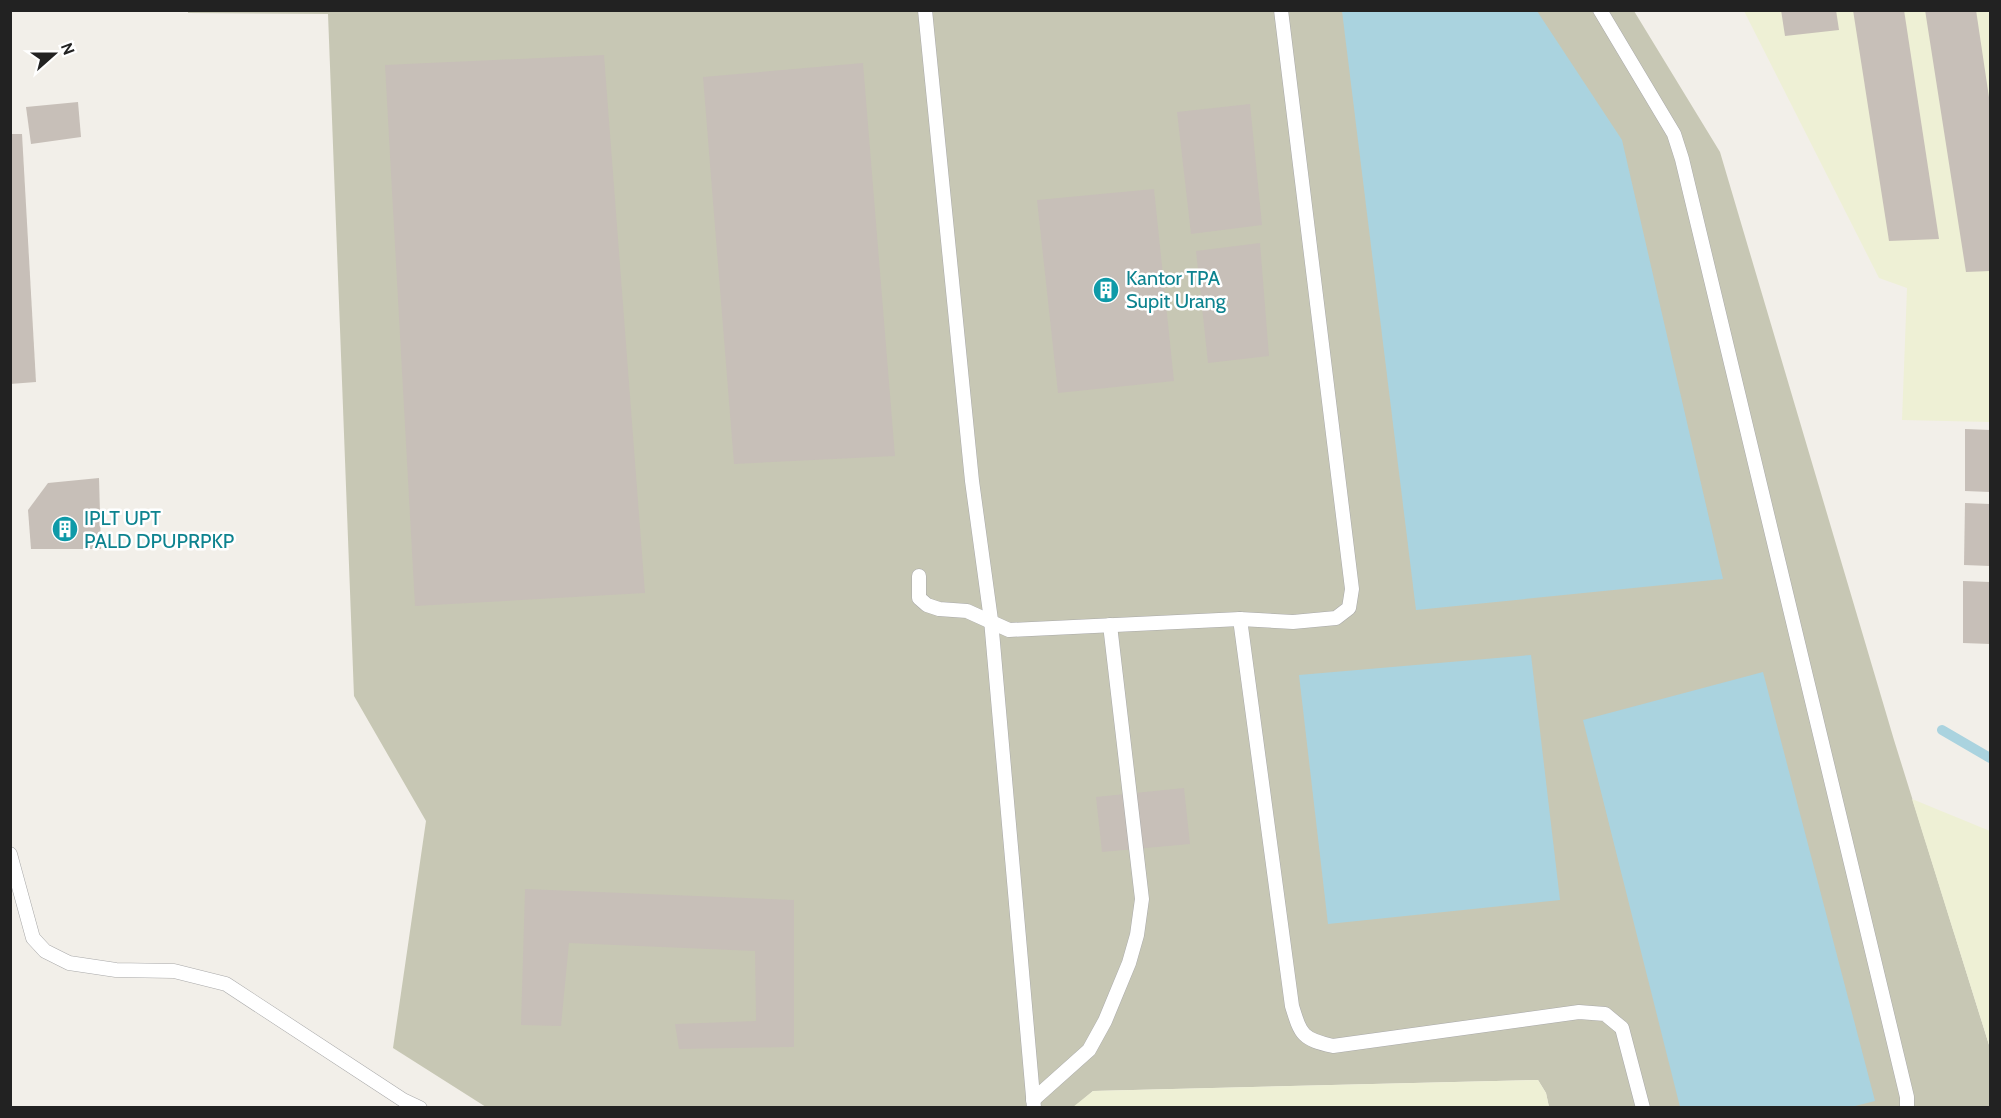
<svg xmlns="http://www.w3.org/2000/svg" width="2001" height="1118" font-family="Cabin,sans-serif">
	<rect width="100%" height="100%" fill="#f2efe9"/>
	<!-- construction -->
	<path fill="#c7c7b4" d="M188,11H1634L1720,152L1894,740L1990,1048V1107H1549L1546,1093L1538,1080L1093,1091L1073,1108L486,1107L393,1048L426,821L354,696L328,14L188,13Z"/>
	<!-- farmland -->
	<g fill="#eef0d5">
		<path d="M1744,11H1990V422L1902,420L1907,288L1879,278Z"/>
		<path d="M1912,799L1990,831V1048Z"/>
		<path d="M1538,1080L1546,1093L1549,1107H1073L1093,1091Z"/>
	</g>
	<!-- water -->
	<g fill="#aad3df">
		<path d="M1342,11H1537L1622,140L1723,579L1416,610Z"/>
		<path d="M1531,655L1560,900L1328,924L1299,675Z"/>
		<path d="M1763,672L1875,1101L1851,1107H1680L1583,720Z"/>
	</g>
	<g fill="none" stroke-linecap="round" stroke-linejoin="round">
		<!-- stream -->
		<path stroke="#aad3df" stroke-width="10" d="M1942,730L1990,758"/>
	</g>
	<!-- building -->
	<g fill="#c7bfb8">
		<path d="M1781,10H1836L1839,30L1785,36Z"/>
		<path d="M1853,10H1904L1939,239L1889,241Z"/>
		<path d="M1925,10H1976L1990,104V271L1966,272Z"/>
		<path d="M604,55L645,593L415,606L385,65Z"/>
		<path d="M863,63L895,456L734,464L703,77Z"/>
		<path d="M78,102L81,137L31,144L26,107Z"/>
		<path d="M1250,104L1262,225L1191,234L1177,112Z"/>
		<path d="M10,134H22L36,382L10,384Z"/>
		<path d="M1154,189L1174,381L1058,393L1037,200Z"/>
		<path d="M1260,243L1269,356L1208,363L1196,251Z"/>
		<path d="M1965,429L1990,430V492L1965,491Z"/>
		<path d="M99,478L101,549H31L28,510L48,483Z"/>
		<path d="M1965,503L1990,504V566L1964,565Z"/>
		<path d="M1963,581L1990,582V644L1963,643Z"/>
		<path d="M1184,788L1190,844L1102,852L1096,797Z"/>
		<path d="M525,889L794,900V1047L679,1049L675,1024L756,1021L755,951L569,943L561,1026L521,1025Z"/>
	</g>
	<g fill="none" stroke-linecap="round" stroke-linejoin="round">
		<defs>
			<g id="lane">
				<path d="M925,10L972,481L991,620L1034,1108"/>
				<path d="M1600,10L1674,134L1682,159L1907,1097V1108"/>
				<path d="M919,576V598L927,605L939,609L967,611L1009,630L1240,619L1293,622L1336,618L1349,608L1352,589L1281,10"/>
				<path d="M1240,619L1292,1006C1301,1035 1302,1039 1333,1046L1579,1012L1605,1014L1622,1028L1643,1108"/>
				<path d="M10,854L33,938L45,951L69,963L116,970L174,971L226,984L403,1100L420,1108"/>
				<path d="M1033,1100L1089,1050L1105,1021L1129,963L1137,935L1142,899L1110,625"/>
			</g>
		</defs>
		<!-- lane casing -->
		<use href="#lane" stroke="#a9a9a9" stroke-width="15"/>
		<!-- lane -->
		<use href="#lane" stroke="#fff" stroke-width="14"/>
	</g>
	<!-- icons -->
	<defs>
		<symbol id="building-disc" viewBox="-11 -11 22 22"><circle r="9.5" fill="#0f9aa8" stroke="#fff"/><path d="M-4-6H4V6H1V3H-1V6H-4ZM-2.5-4.3h1.7v1.8h-1.7ZM.8-4.3h1.7v1.8H.8ZM-2.5-1h1.7V.8h-1.7ZM.8-1h1.7V.8H.8Z" fill="#fff"/></symbol>
	</defs>
	<g fill-rule="evenodd">
		<use href="#building-disc" x="1091" y="275" width="30" height="30"/>
		<use href="#building-disc" x="50" y="514" width="30" height="30"/>
	</g>
	<g text-anchor="middle" stroke-width="5" stroke-linejoin="round" paint-order="stroke">
		<!-- culture labels -->
		<g font-size="20" fill="#0d838f" stroke="#fff" text-anchor="start">
			<text x="1126" y="285">Kantor TPA<tspan x="1126" dy="23">Supit Urang</tspan></text>
			<text x="84" y="525">IPLT UPT<tspan x="84" dy="23">PALD DPUPRPKP</tspan></text>
		</g>
	</g>
	<!-- border -->
	<rect width="2001" height="1118" fill="none" stroke="#222222" stroke-width="24"/>
	<!-- north arrow -->
	<g transform="translate(54 54) rotate(69)" stroke="#ffffff" stroke-width="4.5" paint-order="stroke">
	<path d="M0-4.5L10 22L0 15L-10 22Z" fill="#222222"/>
	<text y="-9" font-size="16" font-weight="bold" text-anchor="middle" fill="#222222">N</text>
	</g>
</svg>
